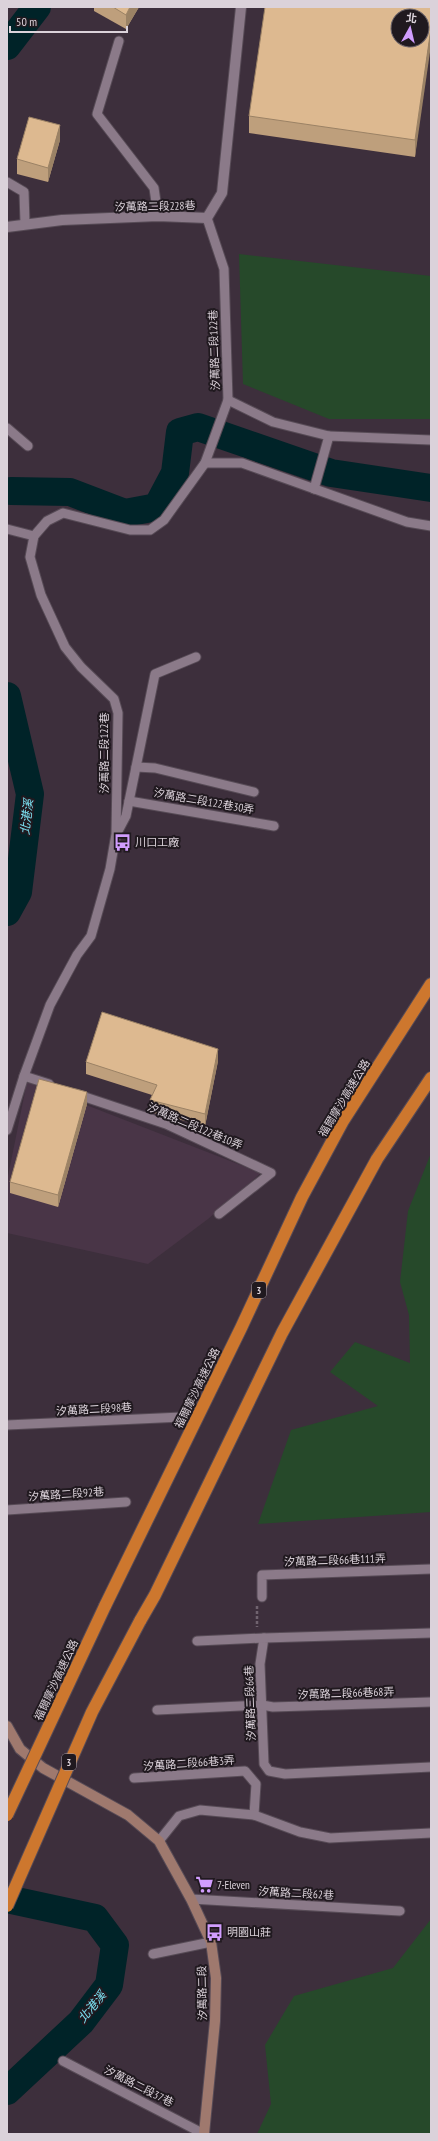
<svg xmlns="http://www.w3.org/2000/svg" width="438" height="2141" font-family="'PT Sans Narrow','Noto Sans TC',sans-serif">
	<rect width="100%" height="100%" fill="#3d2f3c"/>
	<!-- built -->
	<path fill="#493547" d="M27,1082L261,1173L208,1219L148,1264L7,1233V1181Z"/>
	<!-- green -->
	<g fill="#26492a">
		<path d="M239,254L431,276V419H329L243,384Z"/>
		<path d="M431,1153V1512L258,1524L291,1430L378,1406L330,1372L355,1342L410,1363L409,1315L400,1282L408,1211Z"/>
		<path d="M431,1919V2134H257L271,2104L265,2045L294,1996L393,1968Z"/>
	</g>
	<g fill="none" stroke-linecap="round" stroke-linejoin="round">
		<!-- river -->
		<g stroke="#002328" stroke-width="28">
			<path d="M7,46L37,7"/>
			<path d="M11,491L70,492L125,513L157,507L175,473L180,432L198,427L331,473L431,488"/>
			<path d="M7,696L30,794L18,892L7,912"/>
			<path d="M7,1899L95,1918L115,1945L109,1985L81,2022L7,2091"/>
		</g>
		<defs>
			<g id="lane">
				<path d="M119,41L97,114L154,188L158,216"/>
				<path d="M7,182L24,192L25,223"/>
				<path d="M228,400L273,422L329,436"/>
				<path d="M7,428L28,446"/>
				<path d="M205,463H242L407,522L431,526"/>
				<path d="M314,489L329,436L431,440"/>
				<path d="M7,529L34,536"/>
				<path d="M136,767L155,768L254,792"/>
				<path d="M129,801L274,826"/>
				<path d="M117,833L126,816L155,674L196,657"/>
				<path d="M24,1076L49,1084"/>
				<path d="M76,1094L166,1124L271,1173L219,1214"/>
				<path d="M7,1130L24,1076L50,1005L77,955L91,936L110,869L116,834L118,713L114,699L81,667L65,647L41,595L30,557L34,536L47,521L63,513L130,530H150L164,520L205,463L228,400L224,269L207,218"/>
				<path d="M7,1425L182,1417"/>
				<path d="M7,1510L126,1502"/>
				<path d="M262,1597V1575L431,1569"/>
				<path d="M431,1633L264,1638L260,1664L264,1764L269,1771L285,1774L431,1767"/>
				<path d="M197,1641L264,1638"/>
				<path d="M157,1710L262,1705L273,1707L431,1702"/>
				<path d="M134,1778L245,1771L256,1784L254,1815"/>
				<path d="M159,1841L179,1816L200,1810L254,1815L300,1832L330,1838L431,1833"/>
				<path d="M191,1899L400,1911"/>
				<path d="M153,1954L211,1942"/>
				<path d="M63,2061L204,2134"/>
			</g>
			<path id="street" d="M7,227L62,220L158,216L207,218L222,193L241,7"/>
			<path id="secondary" d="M7,1726L20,1749L43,1768L128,1815L159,1841L191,1899L211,1942L216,1978L215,2021L204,2134"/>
			<g id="highway">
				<path d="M105,1606L241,1328L302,1197L343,1121L431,984"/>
				<path d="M140,1621L155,1595L282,1333L377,1159L431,1078"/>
			</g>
		</defs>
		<!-- lane casing -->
		<use href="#lane" stroke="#574b56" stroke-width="11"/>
		<!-- street casing -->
		<use href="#street" stroke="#574b56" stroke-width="12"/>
		<!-- secondary casing -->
		<use href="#secondary" stroke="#574b56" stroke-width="12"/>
		<!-- highway casing -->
		<use href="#highway" stroke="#574b56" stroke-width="14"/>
		<!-- path -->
		<path stroke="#70636f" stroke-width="2.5" stroke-dasharray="3 2" stroke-linecap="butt" d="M257,1606V1627"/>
		<!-- lane -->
		<use href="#lane" stroke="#8b7a89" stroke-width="9"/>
		<!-- street -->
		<use href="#street" stroke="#8b7a89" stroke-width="10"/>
		<!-- secondary -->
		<use href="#secondary" stroke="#9f796e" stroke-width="10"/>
		<!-- highway -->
		<use href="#highway" stroke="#cd772e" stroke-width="12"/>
		<defs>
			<g id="highway-bridge">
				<path d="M7,1815L105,1606"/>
				<path d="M7,1906L92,1712L140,1621"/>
			</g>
		</defs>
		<!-- highway-bridge casing -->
		<use href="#highway-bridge" stroke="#574b56" stroke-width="14" stroke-linecap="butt"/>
		<!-- highway-bridge -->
		<use href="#highway-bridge" stroke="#cd772e" stroke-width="12"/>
	</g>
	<!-- wall -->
	<g fill="#be9f7c">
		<path d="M94,7H139L126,29L94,11Z"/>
		<path d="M431,7L415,157L249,133V116Z"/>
		<path d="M60,140L48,182L17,174V159Z"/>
		<path d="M218,1061L205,1126L150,1112V1100L152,1095L86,1074V1062Z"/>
		<path d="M87,1104L58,1207L10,1193V1182Z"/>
	</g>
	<!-- shaded-wall -->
	<g fill="#9b8265">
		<path d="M130,7H139L126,29V15Z"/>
		<path d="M431,28V45L415,157V140Z"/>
		<path d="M60,125V140L48,182V168Z"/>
		<path d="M218,1049V1061L205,1126V1114Z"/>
		<path d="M87,1092V1104L58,1207V1195Z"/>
	</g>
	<!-- building -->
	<g fill="#ddb990" stroke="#9b8265" fill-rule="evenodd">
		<path d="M113,7H130L126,15Z"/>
		<path d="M265,7H431V28L415,140L249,116ZM398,16H422V40H398Z"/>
		<path d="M29,117L60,125L48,168L17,159Z"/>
		<path d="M102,1012L218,1049L205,1114L150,1100L157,1085L86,1062Z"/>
		<path d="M39,1079L87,1092L58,1195L10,1182Z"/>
	</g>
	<!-- icons -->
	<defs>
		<symbol id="bus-bare" viewBox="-9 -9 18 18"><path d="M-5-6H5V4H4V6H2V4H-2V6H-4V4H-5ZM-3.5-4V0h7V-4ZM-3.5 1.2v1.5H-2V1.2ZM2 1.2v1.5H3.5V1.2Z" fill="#d19dfe" stroke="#20191f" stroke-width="2.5" paint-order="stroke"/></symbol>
		<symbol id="supermarket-bare" viewBox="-9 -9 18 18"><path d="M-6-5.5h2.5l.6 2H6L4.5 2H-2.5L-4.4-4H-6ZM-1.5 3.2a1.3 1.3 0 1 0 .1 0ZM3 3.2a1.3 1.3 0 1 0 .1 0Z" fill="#d19dfe" stroke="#20191f" stroke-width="2.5" paint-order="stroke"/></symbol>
	</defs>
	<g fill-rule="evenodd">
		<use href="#bus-bare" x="110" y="830" width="25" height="25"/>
		<use href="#supermarket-bare" x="192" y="1872" width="25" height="25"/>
		<use href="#bus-bare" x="202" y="1920" width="25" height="25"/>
	</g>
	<g text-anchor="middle" stroke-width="4" stroke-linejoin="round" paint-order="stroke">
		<!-- shield labels -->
		<g fill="#20191f" stroke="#a39aa2" stroke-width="1">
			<rect x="252" y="1282" width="14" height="16" rx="3"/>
			<rect x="62" y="1754" width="14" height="16" rx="3"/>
		</g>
		<g font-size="10" font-weight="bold" fill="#dbd2da">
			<text x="259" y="1294">3</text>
			<text x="69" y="1766">3</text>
		</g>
		<!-- street labels -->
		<g font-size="11" fill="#dbd2da" stroke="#20191f">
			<text transform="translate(155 206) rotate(-1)" y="4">汐萬路二段228巷</text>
			<text transform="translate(214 350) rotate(-92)" y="4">汐萬路二段122巷</text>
			<text transform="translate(104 753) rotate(-90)" y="4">汐萬路二段122巷</text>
			<text transform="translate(204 801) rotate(10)" y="4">汐萬路二段122巷30弄</text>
			<text transform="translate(344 1098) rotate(-59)" y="4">福爾摩沙高速公路</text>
			<text transform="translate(195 1126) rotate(23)" y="4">汐萬路二段122巷10弄</text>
			<text transform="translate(197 1388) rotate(-64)" y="4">福爾摩沙高速公路</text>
			<text transform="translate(94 1409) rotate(-3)" y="4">汐萬路二段98巷</text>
			<text transform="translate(66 1494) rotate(-4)" y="4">汐萬路二段92巷</text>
			<text transform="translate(335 1560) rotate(-2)" y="4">汐萬路二段66巷111弄</text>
			<text transform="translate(56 1680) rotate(-65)" y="4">福爾摩沙高速公路</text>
			<text transform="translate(346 1693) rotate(-2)" y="4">汐萬路二段66巷68弄</text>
			<text transform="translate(250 1703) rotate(-92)" y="4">汐萬路二段66巷</text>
			<text transform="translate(189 1763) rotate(-4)" y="4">汐萬路二段66巷3弄</text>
			<text transform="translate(296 1893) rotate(3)" y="4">汐萬路二段62巷</text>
			<text transform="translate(202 1993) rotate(-91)" y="4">汐萬路二段</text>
			<text transform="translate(139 2086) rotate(27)" y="4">汐萬路二段37巷</text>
		</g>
		<!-- poi labels -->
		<g font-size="11" fill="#dbd2da" stroke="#20191f" text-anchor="start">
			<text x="135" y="846">川口工廠</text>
			<text x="217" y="1889">7-Eleven</text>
			<text x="227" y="1936">明園山莊</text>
		</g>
		<!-- water labels -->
		<g font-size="12" font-style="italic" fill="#7ce3f4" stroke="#20191f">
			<text transform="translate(27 817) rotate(-84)" y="4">北港溪</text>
			<text transform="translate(92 2007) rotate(-51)" y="4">北港溪</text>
		</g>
	</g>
	<!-- border -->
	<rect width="438" height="2141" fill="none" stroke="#dbd2da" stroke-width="16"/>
	<!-- north arrow -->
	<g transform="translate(410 28) rotate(8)"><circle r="19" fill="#20191f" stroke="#6b636a"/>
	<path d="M0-3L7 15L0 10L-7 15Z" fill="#d19dfe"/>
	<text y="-6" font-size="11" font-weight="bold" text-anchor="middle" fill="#dbd2da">北</text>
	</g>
	<!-- scale -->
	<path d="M10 26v6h117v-6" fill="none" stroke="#dbd2da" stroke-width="2"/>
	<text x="16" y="26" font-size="12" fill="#dbd2da" stroke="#20191f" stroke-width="3" paint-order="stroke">50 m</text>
</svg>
